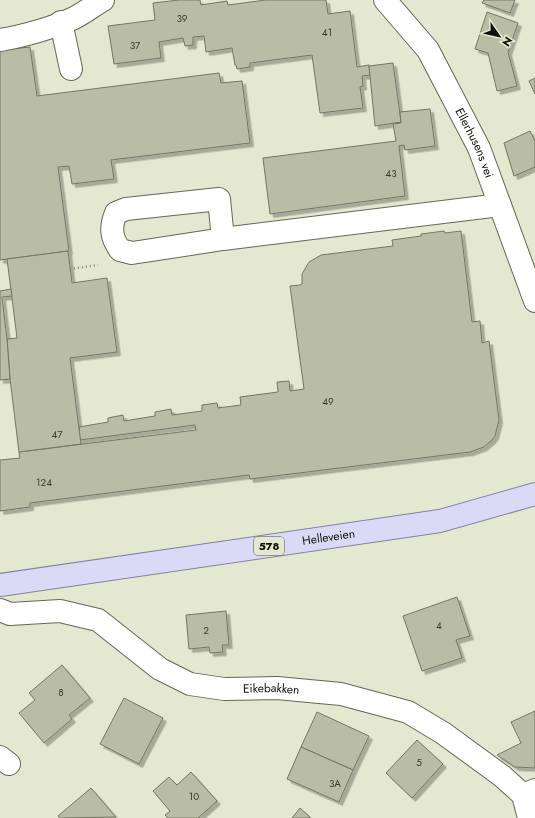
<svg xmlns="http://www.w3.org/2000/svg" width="535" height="818" font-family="Jost,sans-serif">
	<defs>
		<filter id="shadow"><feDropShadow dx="3.5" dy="3.5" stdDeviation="0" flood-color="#0004"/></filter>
	</defs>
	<rect width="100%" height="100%" fill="#e5e8d0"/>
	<!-- building -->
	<g fill="#babda6" stroke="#747661" filter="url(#shadow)">
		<path d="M179,0H200L201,5L227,1L228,5L266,0H326L328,14L350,11L357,67L369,65L370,75L362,76L363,86L360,87L363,108L320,113L312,55L250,63V67L237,69L236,65H235L232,48L206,52L204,36L193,37V45L185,46L183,38L159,42L161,58L114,64L108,26L155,20L153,3Z"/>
		<path d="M484,0H515L510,13L482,3Z"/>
		<path d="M487,12L518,23L508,52L517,86L497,91L488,53L475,49Z"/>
		<path d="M30,47L37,96L219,73L221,83L242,81L250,143L111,160L114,179L72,184L69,166L58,167L69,251L0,260V50Z"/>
		<path d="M393,63L401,122L375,126L369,66Z"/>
		<path d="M535,78V94L529,81Z"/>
		<path d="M430,109L435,146L405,150L404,145L399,146L405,196L270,214L263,158L396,141L393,124L401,123L400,112Z"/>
		<path d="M530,131L535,141V167L514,176L504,143Z"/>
		<path d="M444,231L445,233L461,231L472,322L480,321L482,343L489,341L499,420L495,436L492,440L484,447L470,452L250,479L249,475L30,503V507L0,511V460L20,458L19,452L196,430L195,425L80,440L79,427L108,422V418L123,415L124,421L155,416V412L171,409L172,415L202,411V405L217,403L218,408L241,405L240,397L278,392L277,382L289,381L290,391L304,389L290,286L300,285L302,284V274L309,262L321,255L393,246L392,240L421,236V234Z"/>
		<path d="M68,251L72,283L107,278L117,352L70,358L81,444L19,452L10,379L7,339L17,338L7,259Z"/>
		<path d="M11,289L12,296L2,297L7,339L10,379L0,380V291Z"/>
		<path d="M457,597L470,636L456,640L462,658L422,671L403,616Z"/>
		<path d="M226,611L229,645H222L223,652L210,653L209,647L189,649L186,615Z"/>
		<path d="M62,665L90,698L69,715L72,719L44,743L19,713L35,700L29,693Z"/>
		<path d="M124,698L163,718L139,764L100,744Z"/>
		<path d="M535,711V768L515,767L497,755L521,743L511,722Z"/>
		<path d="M317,712L369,736L353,770L301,747Z"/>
		<path d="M417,740L443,764L412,798L386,773Z"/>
		<path d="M301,747L353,770L339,802L287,779Z"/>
		<path d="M191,772L217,801L198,818H168L165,815L170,811L153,791L169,777L177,785Z"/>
		<path d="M91,788L116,817L60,818L58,816Z"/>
		<path d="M300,808L310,817L309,818H292Z"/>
	</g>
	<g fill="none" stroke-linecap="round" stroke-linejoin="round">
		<defs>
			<g id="minor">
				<path id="s1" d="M385,0L428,50L479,148L535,301"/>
				<path d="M61,22L71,69"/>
				<path d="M0,40C20,37 56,27 74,18C84,13 93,6 103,0"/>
				<path d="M223,239L132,253L120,250C111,237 110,228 116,213L126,209L219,199L223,239L500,205"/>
				<path id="s2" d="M0,610L10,614L60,611L98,620L160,669L190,684L224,689L277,688L341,694L408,712L443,733L502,776L523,795L535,790"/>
				<path d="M0,757L9,764"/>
				<path d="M523,795L529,818"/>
			</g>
			<g id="major">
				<path id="s3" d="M0,585L440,521L535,494"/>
			</g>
		</defs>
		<!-- minor casing -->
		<use href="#minor" stroke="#656753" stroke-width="24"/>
		<!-- major casing -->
		<use href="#major" stroke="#84839f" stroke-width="24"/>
		<!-- path -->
		<path stroke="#868877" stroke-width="2.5" stroke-dasharray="1 3" stroke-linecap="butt" d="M70,269L98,265"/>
		<!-- minor -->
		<use href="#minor" stroke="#fff" stroke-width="22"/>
		<!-- major -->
		<use href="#major" stroke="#dadaf6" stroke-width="22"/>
	</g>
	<g text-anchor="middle" stroke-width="4" stroke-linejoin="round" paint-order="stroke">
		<!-- number labels -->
		<g font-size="10" fill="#3a3b30">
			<text x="182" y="22">39</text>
			<text x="327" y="36">41</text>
			<text x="135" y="49">37</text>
			<text x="391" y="177">43</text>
			<text x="328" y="405">49</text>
			<text x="57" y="438">47</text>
			<text x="44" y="486">124</text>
			<text x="439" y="629">4</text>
			<text x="206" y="634">2</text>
			<text x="61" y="696">8</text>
			<text x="419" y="766">5</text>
			<text x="335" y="787">3A</text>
			<text x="194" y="800">10</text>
		</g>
		<!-- shield labels -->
		<rect fill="#e5e8d0" stroke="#505144" stroke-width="1" x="254" y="537" width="30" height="18" rx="3"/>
		<g font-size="11" font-weight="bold" fill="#101008">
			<text x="269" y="550">578</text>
		</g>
		<!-- street labels -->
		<g font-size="12" fill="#101008" stroke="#e5e8d0">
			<text dy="4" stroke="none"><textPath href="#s1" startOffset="170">Ellerhusens vei</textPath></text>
			<text dy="4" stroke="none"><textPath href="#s3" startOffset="332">Helleveien</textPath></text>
			<text dy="4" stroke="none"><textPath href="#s2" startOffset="294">Eikebakken</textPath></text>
		</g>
	</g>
	<!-- north arrow -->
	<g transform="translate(499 36) rotate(124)" stroke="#e5e8d0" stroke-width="3" paint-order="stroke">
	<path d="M0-3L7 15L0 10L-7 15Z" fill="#101008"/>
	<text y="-6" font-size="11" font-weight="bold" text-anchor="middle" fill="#101008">N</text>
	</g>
</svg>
